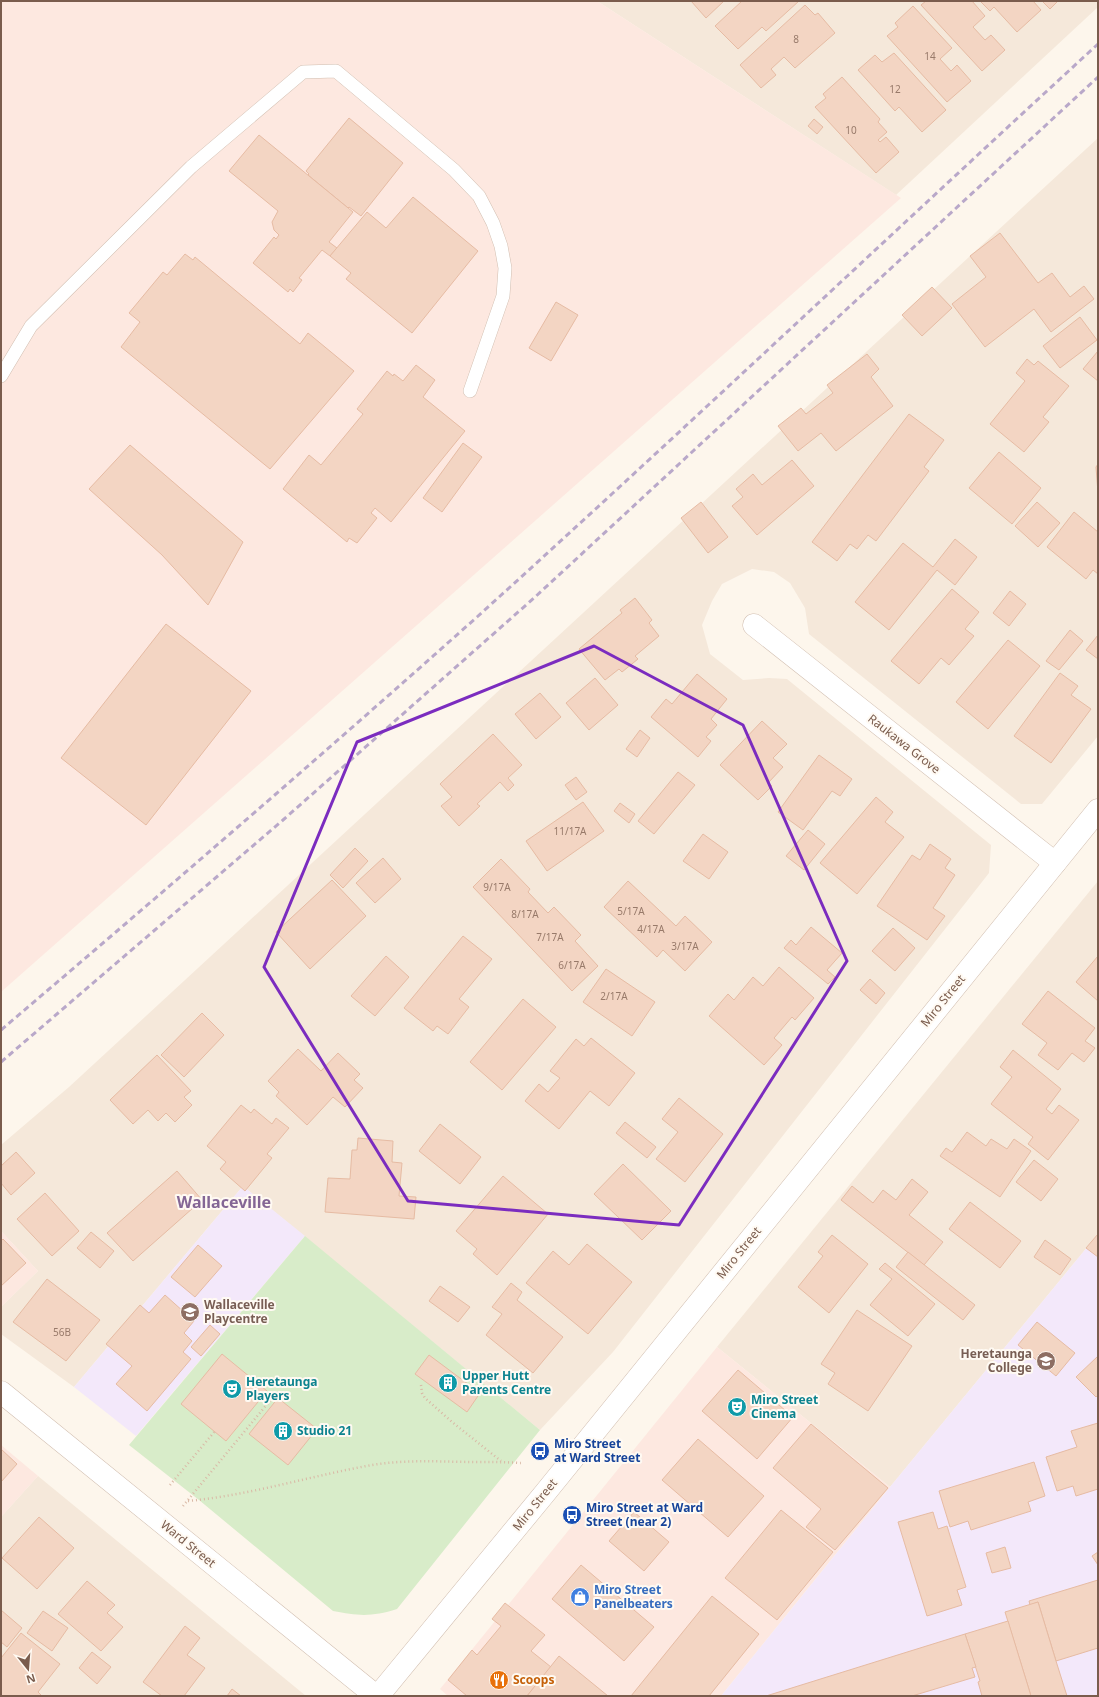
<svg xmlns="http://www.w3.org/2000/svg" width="1099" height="1697" font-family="'Noto Sans',sans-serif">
	<rect width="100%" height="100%" fill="#fdf6ec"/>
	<!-- residential -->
	<g fill="#f5e8da">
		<path d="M597,1H1098V7L896,195Z"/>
		<path d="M1098,138V736L1042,804H1021L809,634L805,608L790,583L774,572L752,569L722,584L712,601L702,625L710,654L743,680L769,678L787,679L991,845L989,873L613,1352L540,1430L243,1186L74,1387L1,1334V1307L38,1271L1,1231V1145L69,1087Z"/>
		<path d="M1098,881V1234L890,1487L717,1347Z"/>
		<path d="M38,1476L306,1696H1V1517Z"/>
	</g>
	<!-- commercial -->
	<g fill="#fde8e0">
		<path d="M1,1H597L901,198L1,992Z"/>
		<path d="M1,1231L38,1271L1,1307Z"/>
		<path d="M717,1347L890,1487L721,1696H448L440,1689Z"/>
		<path d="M1,1445L38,1476L1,1517Z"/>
	</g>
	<!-- education -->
	<g fill="#f3e8fa">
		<path d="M243,1186L305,1236L136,1436L74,1387Z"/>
		<path d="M1098,1234V1696H721L890,1487Z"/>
	</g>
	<!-- green -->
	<path fill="#d8ecc9" d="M305,1236L540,1430L397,1609C372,1617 358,1616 333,1611L199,1500L129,1445Z"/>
	<!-- building -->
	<g fill="#f3d5c3" stroke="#e6bba3">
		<path d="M691,1H724L706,18Z"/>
		<path d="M742,1H799L766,31L762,27L738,49L715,26Z"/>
		<path d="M926,1H972L985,16L973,27L985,40L991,35L1005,50L982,71L921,5Z"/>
		<path d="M980,1H1033L1041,10L1017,32L994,7L990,11Z"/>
		<path d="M1042,1H1058L1050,9Z"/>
		<path d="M805,5L815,15L818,13L835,33L795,68L784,57L771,69L776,75L761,88L740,65Z"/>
		<path d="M913,6L952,48L940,59L951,71L957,65L971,81L947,102L887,36L898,27L895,23Z"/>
		<path d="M894,53L946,110L922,132L899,107L895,111L858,70L875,55L882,62Z"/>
		<path d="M842,77L880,119L878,122L887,132L878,140L880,142L886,137L899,152L876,173L815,107L826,98L823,94Z"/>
		<path d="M349,118L403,163L361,216L349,207L348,208L308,175L309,174L306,171Z"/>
		<path d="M814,119L823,127L817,134L808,126Z"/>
		<path d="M259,135L353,212L329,242L337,248L330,256L322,250L299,278L302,280L293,292L290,289L288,292L253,263L274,237L276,239L279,235L274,230L272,222L278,211L229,171Z"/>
		<path d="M413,197L478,251L412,333L346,279L351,273L330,256L367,212L386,228Z"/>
		<path d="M1000,233L1038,283L1052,273L1070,297L1084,286L1094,299L1051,332L1034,309L985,347L952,304L986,277L970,256Z"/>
		<path d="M185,254L193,260L195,257L300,344L308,333L354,371L270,469L121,347L140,322L129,313L163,272L167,275Z"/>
		<path d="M932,287L952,308L922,336L902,315Z"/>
		<path d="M556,302L578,315L551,361L529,348Z"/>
		<path d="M1080,317L1097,340L1060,368L1043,346Z"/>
		<path d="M1098,351V381L1083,369Z"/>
		<path d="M867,354L879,369L871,377L893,406L836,451L821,433L798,451L778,426L801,408L806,414L833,393L827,385Z"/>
		<path d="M1027,359L1034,365L1038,361L1069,386L1043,417L1049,422L1024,452L990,424L1025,381L1016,373Z"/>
		<path d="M416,365L435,380L423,397L465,431L391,522L375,508L371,513L377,518L357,543L349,538L347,542L283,489L309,455L321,465L363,414L357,409L387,371L393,376L394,374L403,381Z"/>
		<path d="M909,414L944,440L924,467L929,471L876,541L868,535L857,549L850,544L837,561L812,542Z"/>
		<path d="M463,443L482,457L442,512L423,498Z"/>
		<path d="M130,445L243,542L208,605L162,555L89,489Z"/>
		<path d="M999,452L1041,488L1012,524L969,488Z"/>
		<path d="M792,460L814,486L757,535L732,506L743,497L736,489L753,474L762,485Z"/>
		<path d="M1098,464V493L1096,467Z"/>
		<path d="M701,502L728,537L708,553L681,518Z"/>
		<path d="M1037,502L1060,523L1038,547L1015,526Z"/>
		<path d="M1074,512L1098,532V574L1093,570L1086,579L1047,547Z"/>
		<path d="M955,539L977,557L955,585L937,570L889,630L855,602L903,543L933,567Z"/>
		<path d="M952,589L979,612L965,629L974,636L949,665L941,658L919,684L891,661Z"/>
		<path d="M1010,591L1026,604L1009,626L993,613Z"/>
		<path d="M635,598L652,620L649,623L659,636L635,656L638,659L622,672L619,669L605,680L579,649L622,613L620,610Z"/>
		<path d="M166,624L251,691L146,825L61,758Z"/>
		<path d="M1070,630L1083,641L1059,670L1046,661Z"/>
		<path d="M1098,635V659L1086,650Z"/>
		<path d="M1008,640L1040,666L988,729L956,702Z"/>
		<path d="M1060,673L1078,686L1071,695L1091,709L1051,763L1014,736Z"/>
		<path d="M697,674L727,699L711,719L717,725L706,737L711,741L698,757L651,717L666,699L672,704Z"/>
		<path d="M595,678L618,705L589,730L566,703Z"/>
		<path d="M540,693L561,717L536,739L515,714Z"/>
		<path d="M762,721L787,744L773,758L783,767L768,783L772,786L758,800L720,765Z"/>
		<path d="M640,730L650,738L637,757L626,749Z"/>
		<path d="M493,734L522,765L508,778L514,785L508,791L500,782L477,804L480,806L459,826L441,806L452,797L440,784Z"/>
		<path d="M819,755L852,779L840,796L832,791L803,830L778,812Z"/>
		<path d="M678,772L695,785L654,834L638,821Z"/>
		<path d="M576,777L587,792L576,800L565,785Z"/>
		<path d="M876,797L893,812L885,822L904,837L857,894L820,863Z"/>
		<path d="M583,802L604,831L547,871L526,841Z"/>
		<path d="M620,803L635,814L629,823L614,811Z"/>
		<path d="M808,830L825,844L804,870L786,856Z"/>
		<path d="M703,834L728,852L709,879L683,861Z"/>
		<path d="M930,844L951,859L945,868L955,875L933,908L945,916L927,940L877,906L912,855L920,860Z"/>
		<path d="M355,848L368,861L343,888L330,875Z"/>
		<path d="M383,858L401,879L375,903L356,883Z"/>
		<path d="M501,859L530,889L528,892L548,913L554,907L581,935L575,941L598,966L572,991L473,887Z"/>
		<path d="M332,880L366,916L310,969L276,932Z"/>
		<path d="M628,881L676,926L685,916L712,942L685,971L663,950L657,957L604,907Z"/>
		<path d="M811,927L842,953L827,970L835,977L828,984L784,948L791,940L796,945Z"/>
		<path d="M893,928L915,948L895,971L872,951Z"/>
		<path d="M463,936L492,959L459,999L469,1007L448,1034L437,1026L433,1031L404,1008Z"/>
		<path d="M386,956L409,977L375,1016L351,996Z"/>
		<path d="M1098,956V1001L1076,982Z"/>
		<path d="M779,967L814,998L795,1020L792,1017L774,1038L782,1045L764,1065L709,1016L728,994L734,1000L753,977L763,986Z"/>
		<path d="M606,969L655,1002L632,1036L583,1002Z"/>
		<path d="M870,979L885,993L876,1004L860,990Z"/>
		<path d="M1048,991L1095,1028L1085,1041L1095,1048L1084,1062L1072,1053L1058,1070L1038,1055L1047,1043L1022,1024Z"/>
		<path d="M523,999L556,1027L502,1090L470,1062Z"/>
		<path d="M202,1013L224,1035L184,1077L161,1055Z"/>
		<path d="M591,1038L635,1073L609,1106L590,1091L559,1129L525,1101L539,1084L548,1092L560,1078L550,1071L576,1039L584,1046Z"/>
		<path d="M298,1049L321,1071L338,1053L360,1074L354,1080L363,1088L345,1107L333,1097L307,1125L276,1096L279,1092L268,1081Z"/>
		<path d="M1013,1050L1061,1089L1046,1109L1052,1114L1059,1105L1079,1120L1048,1160L1028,1144L1033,1137L991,1104L1012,1077L1000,1067Z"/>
		<path d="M157,1055L191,1091L184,1097L192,1105L175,1122L166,1113L158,1121L148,1110L133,1124L110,1100Z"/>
		<path d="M679,1098L723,1134L685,1182L656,1159L678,1132L662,1119Z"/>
		<path d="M241,1105L251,1113L254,1109L272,1124L276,1118L289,1128L267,1154L272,1158L245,1191L220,1169L226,1162L207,1146Z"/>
		<path d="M625,1122L656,1147L647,1158L616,1133Z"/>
		<path d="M440,1124L481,1157L460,1184L419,1151Z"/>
		<path d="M967,1132L986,1146L991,1139L1007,1149L1014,1139L1031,1151L1000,1197L940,1156L946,1148L952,1152Z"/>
		<path d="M358,1138L393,1141L392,1162L402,1163L399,1196L416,1197L414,1219L325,1212L328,1178L350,1179L352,1150H357Z"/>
		<path d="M16,1152L35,1173L11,1195L1,1183V1166Z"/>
		<path d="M1034,1160L1058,1179L1041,1201L1016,1182Z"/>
		<path d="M623,1164L671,1211L642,1240L594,1194Z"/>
		<path d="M177,1171L202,1200L133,1261L107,1233Z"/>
		<path d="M503,1176L548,1214L497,1275L473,1254L477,1249L456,1231Z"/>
		<path d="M912,1179L928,1192L909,1215L943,1242L924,1265L841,1200L852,1186L873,1203L883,1190L896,1200Z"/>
		<path d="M45,1193L79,1231L52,1256L17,1219Z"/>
		<path d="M970,1202L1021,1241L1000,1268L949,1229Z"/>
		<path d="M91,1232L114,1251L100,1268L77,1248Z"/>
		<path d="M1098,1234V1257L1086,1248Z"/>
		<path d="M832,1235L868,1264L829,1313L798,1287L823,1256L818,1252Z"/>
		<path d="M3,1239L26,1263L1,1286V1241Z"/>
		<path d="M1045,1240L1071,1259L1060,1275L1034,1257Z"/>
		<path d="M587,1244L632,1282L588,1334L526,1283L553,1251L569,1265Z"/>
		<path d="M198,1245L222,1266L195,1297L171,1277Z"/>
		<path d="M908,1252L975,1305L963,1320L896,1267Z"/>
		<path d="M885,1263L935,1304L908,1336L870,1305L892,1279L879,1269Z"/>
		<path d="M47,1279L100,1320L66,1361L13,1322Z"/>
		<path d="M511,1283L522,1292L517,1300L563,1337L533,1373L486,1335L502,1314L492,1307Z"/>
		<path d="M440,1286L470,1307L458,1322L429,1301Z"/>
		<path d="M165,1295L194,1321L184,1333L192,1341L183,1352L191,1359L147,1411L116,1384L132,1366L106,1344L140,1305L149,1313Z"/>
		<path d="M857,1310L912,1346L868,1411L828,1384L835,1373L821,1364Z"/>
		<path d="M1037,1322L1075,1353L1056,1376L1018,1345Z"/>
		<path d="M210,1325L220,1334L201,1356L191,1347Z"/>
		<path d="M222,1354L267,1391L226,1441L181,1404Z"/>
		<path d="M429,1355L480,1393L467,1412L415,1374Z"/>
		<path d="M1098,1356V1395L1096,1397L1076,1377Z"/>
		<path d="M738,1370L793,1417L757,1459L702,1411Z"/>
		<path d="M278,1398L317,1429L288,1465L249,1434Z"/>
		<path d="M1098,1423V1489L1076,1496L1073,1486L1057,1491L1046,1457L1077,1447L1071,1431Z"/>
		<path d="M811,1424L888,1488L835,1550L806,1527L821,1509L773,1468Z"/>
		<path d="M698,1439L764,1496L728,1537L662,1480Z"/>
		<path d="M1,1449L17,1464L1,1482Z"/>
		<path d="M1034,1462L1045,1496L1028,1502L1031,1511L971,1530L968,1521L950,1527L939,1491Z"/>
		<path d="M781,1510L833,1552L777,1620L725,1578Z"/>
		<path d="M634,1512L669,1542L644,1571L609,1541Z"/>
		<path d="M933,1512L938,1529L947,1526L966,1587L957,1590L962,1605L927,1616L898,1522Z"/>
		<path d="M39,1517L74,1548L37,1589L2,1558Z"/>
		<path d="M1005,1547L1011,1568L992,1573L986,1553Z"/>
		<path d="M1098,1552V1565L1092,1556Z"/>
		<path d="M581,1565L654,1627L624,1661L552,1599Z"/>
		<path d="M1098,1580V1648L1056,1661L1038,1602L1030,1605L1029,1601Z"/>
		<path d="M87,1581L115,1605L107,1613L123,1627L101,1651L58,1614Z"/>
		<path d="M712,1596L759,1634L709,1696H631Z"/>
		<path d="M1038,1602L1056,1661L1067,1696H1031L1005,1612Z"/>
		<path d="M505,1603L545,1635L531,1651L551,1667L527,1696H467L448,1680L472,1650L477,1655L501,1626L492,1619Z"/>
		<path d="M1,1610L22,1628L7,1647L1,1642Z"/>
		<path d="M43,1611L68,1628L52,1651L27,1633Z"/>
		<path d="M1008,1621L1031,1696H982L978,1682L980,1681L965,1634Z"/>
		<path d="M185,1626L200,1638L187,1655L205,1668L184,1696H162L143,1682Z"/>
		<path d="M21,1633L60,1664L38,1692L42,1696H1V1658Z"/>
		<path d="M965,1634L976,1667L972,1668L975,1677L912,1696H766Z"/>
		<path d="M92,1652L111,1667L97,1684L79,1668Z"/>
		<path d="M559,1656L608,1696H527Z"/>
		<path d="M232,1689L241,1696H227Z"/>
	</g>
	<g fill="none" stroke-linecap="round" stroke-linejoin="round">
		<defs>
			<path id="service" d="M1,376L31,326L191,167L303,72L336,71L454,170L479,196L493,223L501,246L505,268L503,296L470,391"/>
			<path id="minor" d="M754,625L1055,863"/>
			<g id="tertiary">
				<path d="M1,1392L376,1696"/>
				<path d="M378,1696L545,1493L1098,810"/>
			</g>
		</defs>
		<!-- service casing -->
		<use href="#service" stroke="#d1beb0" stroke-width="14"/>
		<!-- minor casing -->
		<use href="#minor" stroke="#d1beb0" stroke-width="23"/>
		<!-- tertiary casing -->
		<use href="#tertiary" stroke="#d1beb0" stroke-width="23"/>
		<!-- path -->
		<g stroke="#d9b8a5" stroke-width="2.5" stroke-dasharray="1 3" stroke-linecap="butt">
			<path d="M421,1385L422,1393L425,1398L452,1422L501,1461"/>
			<path d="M170,1485L215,1431"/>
			<path d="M188,1501C251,1495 310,1476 372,1465C408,1459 443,1462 478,1462C493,1462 506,1462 521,1463"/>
			<path d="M183,1506L273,1397"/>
		</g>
		<!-- service -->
		<use href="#service" stroke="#fff" stroke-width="13"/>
		<!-- minor -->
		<use href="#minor" stroke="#fff" stroke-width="22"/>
		<!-- tertiary -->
		<use href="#tertiary" stroke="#fff" stroke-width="22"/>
		<!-- rail -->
		<g stroke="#b9a8c9" stroke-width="3" stroke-dasharray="6 4" stroke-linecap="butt">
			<path d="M1,1030C161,894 320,757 477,617C686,428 891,234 1098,44"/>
			<path d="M1,1062L283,820L534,598L1098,77"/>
		</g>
	</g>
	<!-- marked area -->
	<path fill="none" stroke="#7b2cbf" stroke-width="3" stroke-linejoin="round" d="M594,646L743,725L847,961L679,1225L408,1201L264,967L357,742Z"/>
	<!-- icons -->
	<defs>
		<symbol id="school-disc" viewBox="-11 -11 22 22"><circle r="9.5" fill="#8d6e63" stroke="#fffaf3"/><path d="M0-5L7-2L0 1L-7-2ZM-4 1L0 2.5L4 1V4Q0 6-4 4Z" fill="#fff"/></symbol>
		<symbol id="building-disc" viewBox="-11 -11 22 22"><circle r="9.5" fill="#0f9aa8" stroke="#fffaf3"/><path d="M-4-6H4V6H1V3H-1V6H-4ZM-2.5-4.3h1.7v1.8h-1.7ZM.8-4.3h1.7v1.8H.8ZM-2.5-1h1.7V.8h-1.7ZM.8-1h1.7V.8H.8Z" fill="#fff"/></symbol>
		<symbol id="theatre-disc" viewBox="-11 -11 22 22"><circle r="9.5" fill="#0f9aa8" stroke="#fffaf3"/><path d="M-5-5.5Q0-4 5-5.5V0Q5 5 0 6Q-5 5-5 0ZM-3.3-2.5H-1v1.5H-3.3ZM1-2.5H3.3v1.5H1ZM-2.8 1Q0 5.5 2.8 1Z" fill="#fff"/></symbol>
		<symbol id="bus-disc" viewBox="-11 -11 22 22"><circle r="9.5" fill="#1a4fb4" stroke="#fffaf3"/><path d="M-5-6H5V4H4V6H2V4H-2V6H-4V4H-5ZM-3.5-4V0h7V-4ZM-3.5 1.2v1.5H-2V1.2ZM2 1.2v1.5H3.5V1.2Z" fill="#fff"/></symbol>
		<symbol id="shop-disc" viewBox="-11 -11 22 22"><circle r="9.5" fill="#3f7fe0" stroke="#fffaf3"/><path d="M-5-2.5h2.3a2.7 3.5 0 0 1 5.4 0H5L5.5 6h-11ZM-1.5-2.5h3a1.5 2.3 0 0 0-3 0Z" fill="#fff"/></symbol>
		<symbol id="restaurant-disc" viewBox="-11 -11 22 22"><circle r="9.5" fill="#e8710a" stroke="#fffaf3"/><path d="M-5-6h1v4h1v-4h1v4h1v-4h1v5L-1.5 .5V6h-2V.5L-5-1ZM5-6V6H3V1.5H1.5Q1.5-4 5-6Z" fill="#fff"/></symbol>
	</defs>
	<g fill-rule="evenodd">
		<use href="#school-disc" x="179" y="1301" width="22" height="22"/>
		<use href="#school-disc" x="1035" y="1350" width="22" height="22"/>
		<use href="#building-disc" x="437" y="1372" width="22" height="22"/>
		<use href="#theatre-disc" x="221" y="1378" width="22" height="22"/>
		<use href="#theatre-disc" x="726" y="1396" width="22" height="22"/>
		<use href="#building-disc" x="272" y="1420" width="22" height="22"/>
		<use href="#bus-disc" x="529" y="1440" width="22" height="22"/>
		<use href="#bus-disc" x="561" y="1504" width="22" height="22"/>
		<use href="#shop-disc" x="569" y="1586" width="22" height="22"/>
		<use href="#restaurant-disc" x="488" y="1669" width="22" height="22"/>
	</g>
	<g text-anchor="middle" stroke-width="4" stroke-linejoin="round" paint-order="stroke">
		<!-- number labels -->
		<g font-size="10" fill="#987a6a">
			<text x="796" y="43">8</text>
			<text x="930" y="60">14</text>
			<text x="895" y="93">12</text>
			<text x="851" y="134">10</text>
			<text x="570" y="835">11/17A</text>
			<text x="497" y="891">9/17A</text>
			<text x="631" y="915">5/17A</text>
			<text x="525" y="918">8/17A</text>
			<text x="651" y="933">4/17A</text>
			<text x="550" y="941">7/17A</text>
			<text x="685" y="950">3/17A</text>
			<text x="572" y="969">6/17A</text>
			<text x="614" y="1000">2/17A</text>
			<text x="62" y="1336">56B</text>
		</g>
		<!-- street labels -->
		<g font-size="12" fill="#7a5c4d" stroke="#fffaf3">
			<text transform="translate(904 744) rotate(38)" y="4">Raukawa Grove</text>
			<text transform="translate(943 1001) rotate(-51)" y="4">Miro Street</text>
			<text transform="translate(739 1253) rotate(-51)" y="4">Miro Street</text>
			<text transform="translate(535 1505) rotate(-51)" y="4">Miro Street</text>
			<text transform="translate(188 1544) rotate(39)" y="4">Ward Street</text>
		</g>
		<!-- education labels -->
		<g font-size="12" font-weight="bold" fill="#785e54" stroke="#fffaf3" text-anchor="start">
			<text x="204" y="1309">Wallaceville<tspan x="204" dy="14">Playcentre</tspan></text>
			<text x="1032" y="1358" text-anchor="end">Heretaunga<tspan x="1032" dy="14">College</tspan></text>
		</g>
		<!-- culture labels -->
		<g font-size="12" font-weight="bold" fill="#0d838f" stroke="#fffaf3" text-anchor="start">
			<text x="462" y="1380">Upper Hutt<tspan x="462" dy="14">Parents Centre</tspan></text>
			<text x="246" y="1386">Heretaunga<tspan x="246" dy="14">Players</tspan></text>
			<text x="751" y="1404">Miro Street<tspan x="751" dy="14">Cinema</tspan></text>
			<text x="297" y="1435">Studio 21</text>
		</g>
		<!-- transit labels -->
		<g font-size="12" font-weight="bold" fill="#164399" stroke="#fffaf3" text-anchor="start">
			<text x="554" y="1448">Miro Street<tspan x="554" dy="14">at Ward Street</tspan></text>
			<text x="586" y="1512">Miro Street at Ward<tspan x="586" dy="14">Street (near 2)</tspan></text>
		</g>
		<!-- shop labels -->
		<g font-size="12" font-weight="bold" fill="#366cbe" stroke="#fffaf3" text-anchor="start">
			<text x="594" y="1594">Miro Street<tspan x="594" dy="14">Panelbeaters</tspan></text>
		</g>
		<!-- food labels -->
		<g font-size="12" font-weight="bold" fill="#c56008" stroke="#fffaf3" text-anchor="start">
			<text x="513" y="1684">Scoops</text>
		</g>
		<!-- district labels -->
		<g font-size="16" font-weight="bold" fill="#846695" stroke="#fffaf3">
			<text x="224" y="1208">Wallaceville</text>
		</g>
	</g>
	<!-- border -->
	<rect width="1099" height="1697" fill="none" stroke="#7a5c4d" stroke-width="4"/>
	<!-- north arrow -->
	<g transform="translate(28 1669) rotate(163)" stroke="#fffaf3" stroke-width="3" paint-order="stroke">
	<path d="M0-3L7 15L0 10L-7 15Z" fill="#7a5c4d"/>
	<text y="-6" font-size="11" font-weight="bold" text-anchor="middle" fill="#7a5c4d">N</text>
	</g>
</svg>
